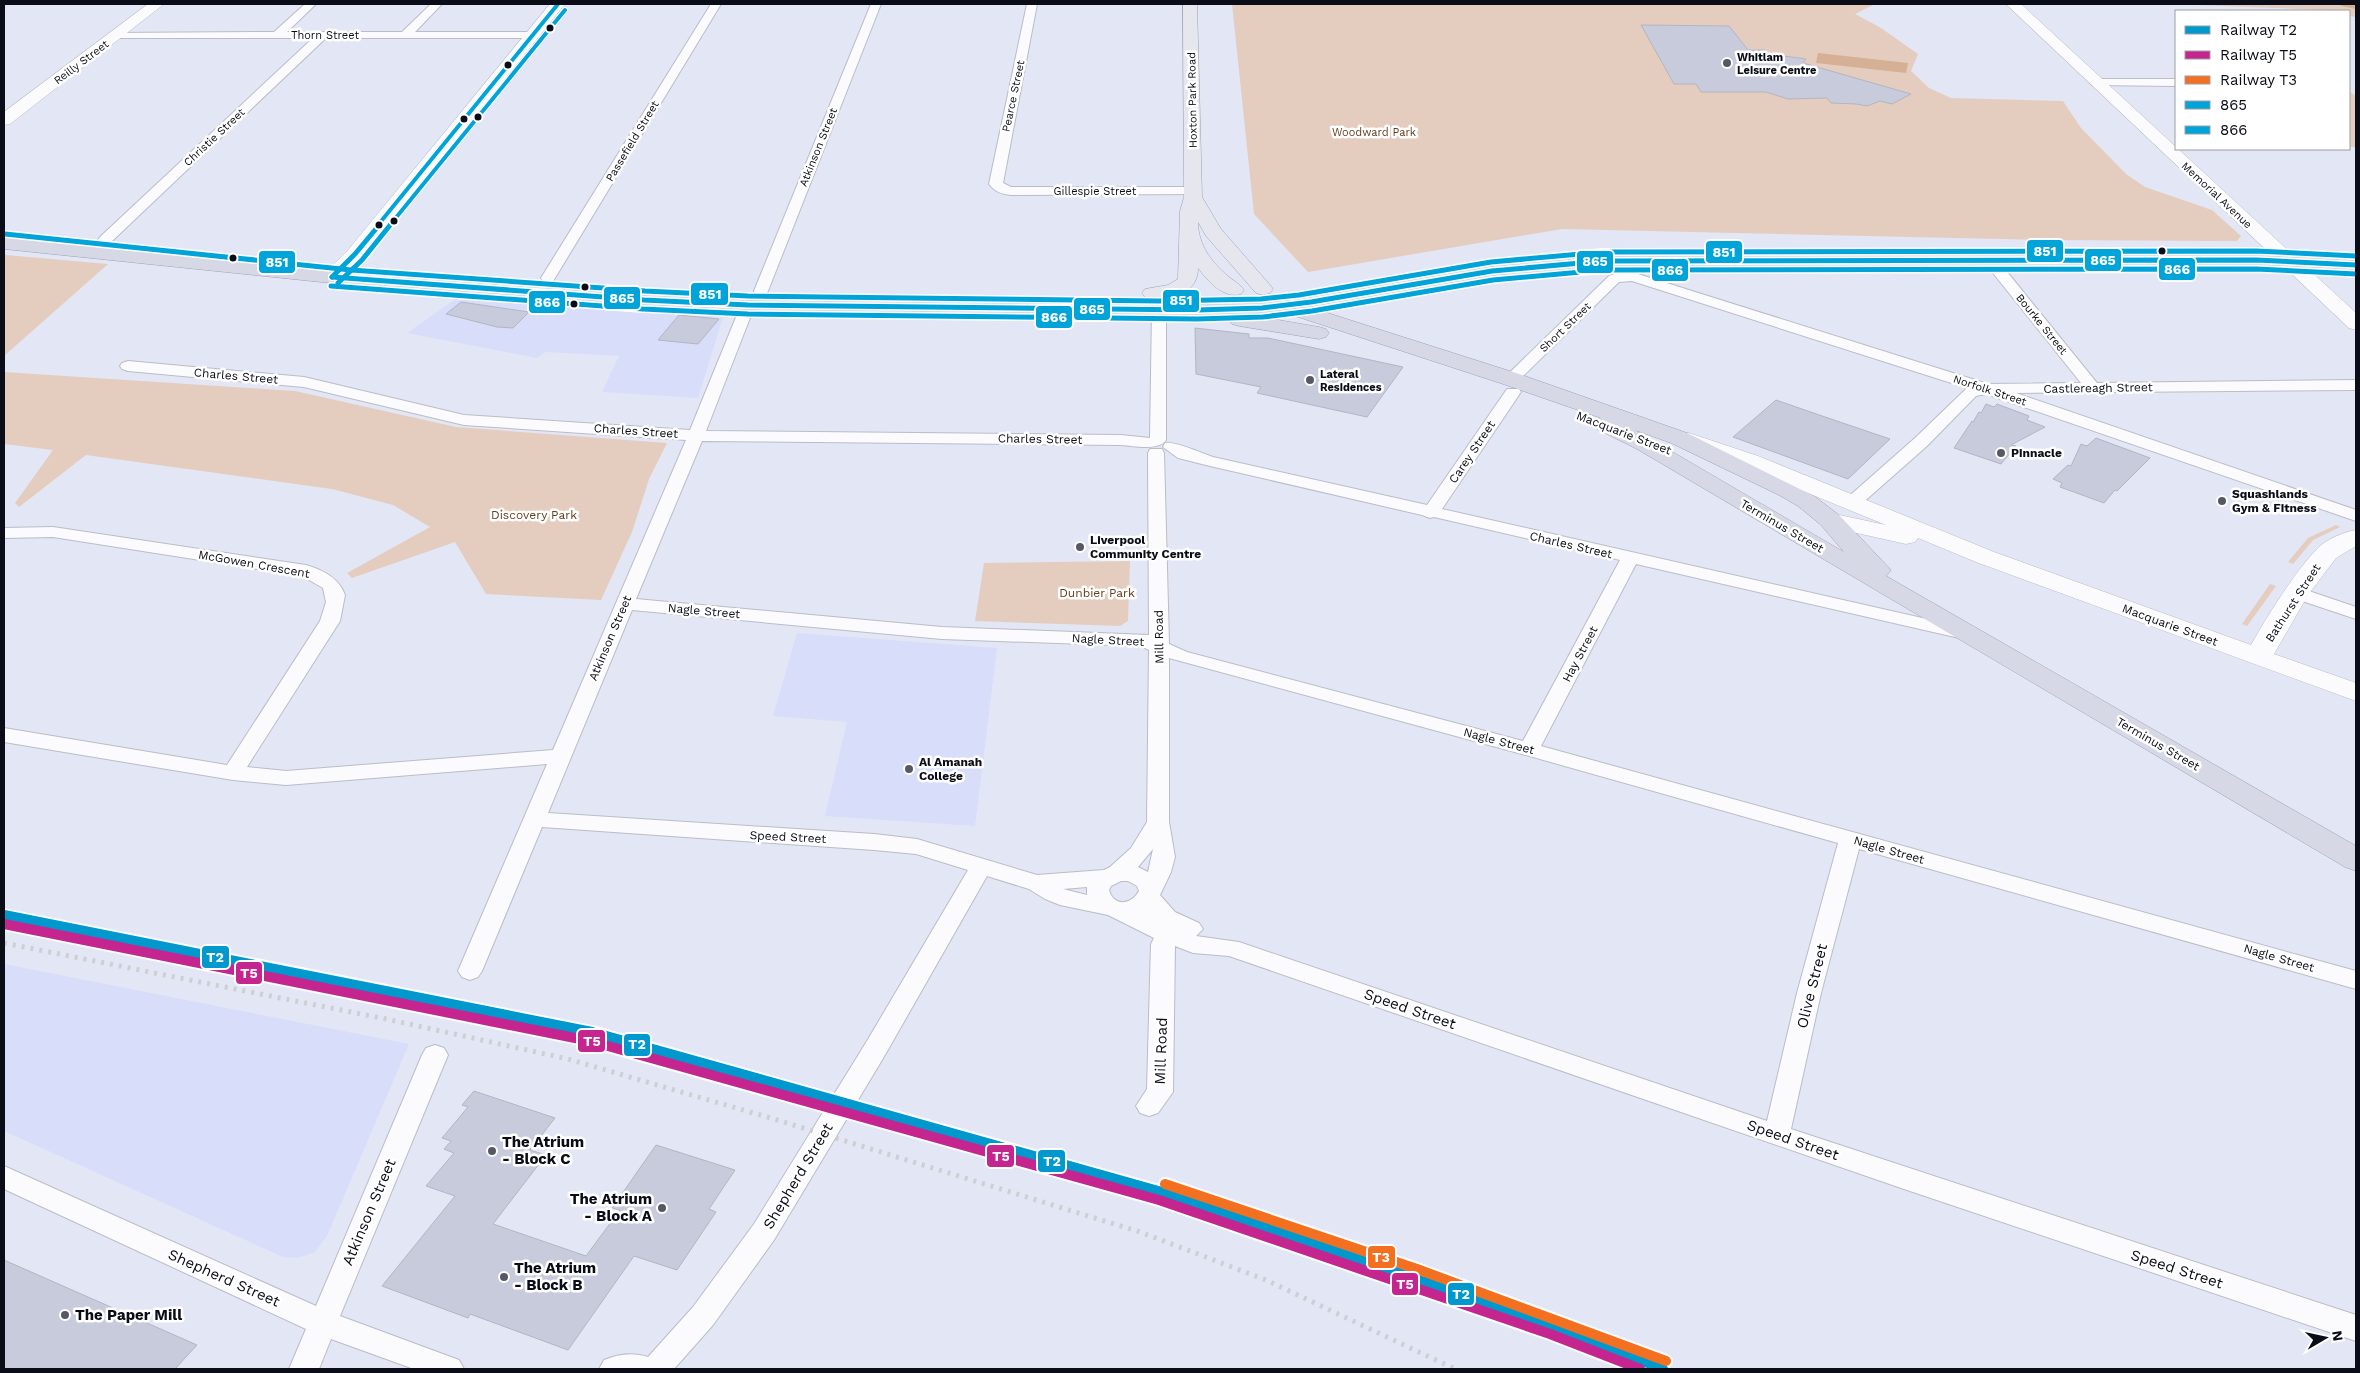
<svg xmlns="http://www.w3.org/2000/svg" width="2360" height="1373" font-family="'Work Sans',sans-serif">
	<rect width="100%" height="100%" fill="#e3e6f5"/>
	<!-- built -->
	<g fill="#d8defa">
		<path d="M460,296L717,314L723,317L698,398L602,392L619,356L545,352L537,358L407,333Z"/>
		<path d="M797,633L997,648L975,826L825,816L847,722L773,716Z"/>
		<path d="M4,964L409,1044L327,1236L315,1252L298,1258L283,1257L4,1131Z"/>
	</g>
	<!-- green -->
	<g fill="#e4cdbf">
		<path d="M1232,4H1885L1873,5L1855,14L1881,28L1918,54L1911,71L1929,88L1951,98L2063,101L2081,128L2126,174L2145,187L2212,210L2241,236L2237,241L2047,240L1562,229L1308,272L1254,214Z"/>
		<path d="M2172,4H2356V17L2349,16V11Z"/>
		<path d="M2349,91L2356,96V147H2349Z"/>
		<path d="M4,254L6,255L108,264L4,356Z"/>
		<path d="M4,372L295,391L456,427L667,443L649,479L632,532L601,600L486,594L455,542L352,578L347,573L430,527L393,505L332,489L86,455L19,507L15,503L53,450L4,444Z"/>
		<path d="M2336,525L2340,527L2313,540L2293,564L2288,562L2308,538Z"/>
		<path d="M1130,561L1128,621L1120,626L975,621L984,563Z"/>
		<path d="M2270,584L2276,586L2247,626L2242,624Z"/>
	</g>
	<!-- water -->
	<path fill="#d5b094" d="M1818,53L1908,63L1906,73L1816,63Z"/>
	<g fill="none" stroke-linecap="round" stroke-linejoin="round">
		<!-- stream -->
		<path stroke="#d5b094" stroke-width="4" d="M2342,4L2356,7"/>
	</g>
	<!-- building -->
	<g fill="#c8cbdb" stroke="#b3b5c2">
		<path d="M1641,25L1729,26L1748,50H1765L1769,54L1806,59L1803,63L1911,94L1892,104L1880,101L1867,106L1856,104L1831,103L1827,98L1788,99L1766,92H1701L1696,84H1674Z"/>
		<path d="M461,302L529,312L513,328L497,327L446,314Z"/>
		<path d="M679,315L719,319L698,344L658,340Z"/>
		<path d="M1195,328L1249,334V338H1268L1403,367L1367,417L1257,393L1261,387L1196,374Z"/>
		<path d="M1776,400L1828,418L1890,439L1848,479L1733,437Z"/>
		<path d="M1986,404L1994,407L1997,404L2029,416L2027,420L2045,427L2011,445L2016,446L2001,464L1954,448L1972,421L1973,422L1979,412L1981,413Z"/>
		<path d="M2096,438L2150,458L2117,491L2115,490L2104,503L2060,487L2062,483L2053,479L2068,465L2071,466L2081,444L2087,446Z"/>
		<path d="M474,1091L555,1118L530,1150L546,1155L493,1224L586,1256L620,1210L612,1208L656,1145L735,1170L709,1209L716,1212L677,1270L634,1256L568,1350L470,1314L468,1318L382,1286L455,1196L426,1186L454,1153L444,1149L451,1141L442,1138L468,1107L462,1105Z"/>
		<path d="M4,1260L197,1345L175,1369H4Z"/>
	</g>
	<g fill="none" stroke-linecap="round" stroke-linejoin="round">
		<defs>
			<g id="street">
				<path d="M305,4H316L287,32H402L431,4H442L415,32H533L539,35L533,38H326L110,243H100L98,240L100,237L313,38H117L113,37V33L274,32Z"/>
				<path d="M711,4H721L555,278L553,281H543L541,278Z"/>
				<path d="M871,4H881L768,291L766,294H756L754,291Z"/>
				<path d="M1027,4H1037L1003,183L1011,187H1193L1200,191L1198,194L1011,195C1002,194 995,192 989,184Z"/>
				<path d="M2096,79H2176V86L2092,85L2090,83L2092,81Z"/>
				<path d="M1990,256L1995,257L2097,383L2356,380V390L2016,393L2356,510V521L1986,394L1976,396L1927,446L1859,506H1847L1844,502L1847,498L1915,438L1967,388L1632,281L1619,282L1517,382H1505L1503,379L1609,276L1620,272L1638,274L1988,384L2081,383L1985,263L1983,260Z"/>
				<path d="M748,301L755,305L706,431L1121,435L1150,438L1152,310L1159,306L1166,310V440C1159,451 1134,446 1121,445L702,441L636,599L942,627L1149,635L1148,453L1150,449H1162L1164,453L1169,644L1187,652L1523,741L1620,560L1434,517L1430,518L1422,515L1210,466L1178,458L1163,447L1165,443C1175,441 1201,453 1213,457L1427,505L1507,389H1519L1521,392L1442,509L1975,630L1978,634L1975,638L1968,640L1636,564L1541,746L2356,971V989L1859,849L1821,993L1791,1129L2356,1315V1341L1904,1189L1229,956L1193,953L1175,946L1173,1092L1158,1113L1149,1116L1140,1113L1136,1106L1147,1089L1151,944L1154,938L1108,915L1060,905L1045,899L1029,889L987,876L885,1055L774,1240L713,1325L674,1369H599L604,1360C618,1354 633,1352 648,1357L693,1307L754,1224L867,1041L968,870L916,854L874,850L542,827L482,971L478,977L470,980L462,977L458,971L547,764L286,785L233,780L4,742V728L227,765L320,621L326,602L323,588L302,576L53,537L4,538V528L53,527L306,565C323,570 339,578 345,595L340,621L247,767L286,771L553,750L686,440L464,425L304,387L128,371L122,369L120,366L122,363L128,361L304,377L464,415L690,430L741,305ZM632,610L942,639L1141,646L1149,650L1147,822L1131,848L1110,867L1104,870L1037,875L917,839L874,834L548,813ZM1169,658L1522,754L1838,843L1797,993L1767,1121L1239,942L1196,936L1203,929L1199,923L1175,912L1160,895L1171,872L1175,857L1169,822ZM1153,849L1148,872L1138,867ZM1121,881H1128L1137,886L1139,891C1131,905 1114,907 1109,890L1111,886ZM1087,887V895L1063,889Z"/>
				<path d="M2297,587L2356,607V619L2290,597L2288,593L2290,589Z"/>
				<path d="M435,1045L444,1048L448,1055L340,1316L459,1360L464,1369H414L331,1339L319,1369H289L306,1329L4,1189V1166L316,1306L422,1055L426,1048Z"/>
			</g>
			<g id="secondary">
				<path d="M148,4H164L10,124L4,125V112Z"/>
				<path d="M550,4H565L362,258C351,269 341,285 325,281L322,277L325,273L348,250Z"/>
				<path d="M2006,4H2021L2356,313V330L2349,328Z"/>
				<path d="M1689,433L1758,456L1994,552L2251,645C2266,618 2296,570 2318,548C2327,539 2344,532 2356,530V546L2336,558L2308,595L2274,654L2356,683V701L1976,562L1918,538L1915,542L1906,544L1821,525L1818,520L1821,515L1830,513L1886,525L1742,466L1681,445L1678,440L1681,435Z"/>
			</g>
			<path id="primary" d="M1183,4H1197L1202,197L1221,229L1270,285L1273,289L1270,293L1263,295L1256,293L1206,236L1198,222C1198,245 1212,263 1229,277C1234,281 1240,284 1244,290L1241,294C1223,299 1208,281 1198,268C1198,295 1168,303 1145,297L1142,293L1145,289L1168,285L1178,279L1180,211L1184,197Z"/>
			<path id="highway" d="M4,237L350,273L644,294L748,299L1159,304L1262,302L1300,298L1492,265L1603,255L2256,254L2356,259V271L2256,266L1603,267L1492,277L1312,308L1519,374L1687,433L1814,496L1839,515L1891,570L1886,576L2356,846V871L2345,867L1637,449L1597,429L1594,424L1597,419L1601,418L1503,384L1283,312L1243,314L1319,327L1326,329L1329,333L1326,337L1319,339L1239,326L1232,324L1229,320L1232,316L1236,315L1159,316L748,311L644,306L350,285L4,249ZM1635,430L1671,443L1779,495L1798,506L1821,525L1844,552Z"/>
		</defs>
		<!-- street casing -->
		<use href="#street" stroke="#babcc8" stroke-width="2"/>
		<!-- secondary casing -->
		<use href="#secondary" stroke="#babcc8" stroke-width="1"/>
		<!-- primary casing -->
		<use href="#primary" stroke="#9da1b3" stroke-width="1"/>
		<!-- highway casing -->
		<use href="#highway" stroke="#9da1b3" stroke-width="1"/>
		<!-- street -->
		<use href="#street" fill="#fbfbfe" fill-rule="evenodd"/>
		<!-- secondary -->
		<use href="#secondary" fill="#fbfbfe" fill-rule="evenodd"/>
		<!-- primary -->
		<use href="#primary" fill="#e5e6ee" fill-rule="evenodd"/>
		<!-- highway -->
		<use href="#highway" fill="#d6d8e5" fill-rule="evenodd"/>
		<!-- rail -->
		<path stroke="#cecfd3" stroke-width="5" stroke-dasharray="3 6" stroke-linecap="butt" d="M4,943L386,1019L568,1059L774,1119L1140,1232L1266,1280L1455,1369"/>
		<defs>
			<path id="bus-1-far1" d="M378,225L558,4"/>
			<g id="bus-1">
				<path d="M332,277L644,300L748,305L1197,310L1262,308L1311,302L1492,271L1603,261L2256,260L2356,265"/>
				<path d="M332,277L355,254L380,224"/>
			</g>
			<path id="bus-2-far1" d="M390,225L565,10"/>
			<g id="bus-2">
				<path d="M338,283L362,260L391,224"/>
				<path d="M331,286L643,309L748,314L1197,319L1263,317L1312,311L1493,280L1603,270L2256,269L2356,274"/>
			</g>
			<path id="bus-3" d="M5,234L351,270L645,291L748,296L1159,301L1261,299L1299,295L1491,262L1603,252L2256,251L2356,256"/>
		</defs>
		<!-- bus-1-far1 casing -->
		<use href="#bus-1-far1" stroke="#fff" stroke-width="6"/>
		<!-- bus-1 casing -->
		<use href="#bus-1" stroke="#fff" stroke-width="8"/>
		<!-- bus-2-far1 casing -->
		<use href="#bus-2-far1" stroke="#fff" stroke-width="6"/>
		<!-- bus-2 casing -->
		<use href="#bus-2" stroke="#fff" stroke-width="8"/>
		<!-- bus-3 casing -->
		<use href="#bus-3" stroke="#fff" stroke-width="8"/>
		<!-- bus-1-far1 -->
		<use href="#bus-1-far1" stroke="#01a4d9" stroke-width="4"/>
		<!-- bus-1 -->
		<use href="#bus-1" stroke="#01a4d9" stroke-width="5"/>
		<!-- bus-2-far1 -->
		<use href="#bus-2-far1" stroke="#01a4d9" stroke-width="4"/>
		<!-- bus-2 -->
		<use href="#bus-2" stroke="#01a4d9" stroke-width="5"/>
		<!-- bus-3 -->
		<use href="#bus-3" stroke="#01a4d9" stroke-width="5"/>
		<defs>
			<path id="rail-1" d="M4,915L592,1032L1162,1192L1553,1326L1663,1369"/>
			<path id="rail-2" d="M4,924L590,1041L1159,1200L1550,1334L1640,1369"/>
			<path id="rail-3" d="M1165,1184L1417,1269L1666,1361"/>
		</defs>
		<!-- rail-1 casing -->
		<use href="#rail-1" stroke="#fff" stroke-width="14"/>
		<!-- rail-2 casing -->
		<use href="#rail-2" stroke="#fff" stroke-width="14"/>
		<!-- rail-3 casing -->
		<use href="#rail-3" stroke="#fff" stroke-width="14"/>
		<!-- rail-1 -->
		<use href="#rail-1" stroke="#0098cd" stroke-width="10"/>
		<!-- rail-2 -->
		<use href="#rail-2" stroke="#c4258f" stroke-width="10"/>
		<!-- rail-3 -->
		<use href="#rail-3" stroke="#f37021" stroke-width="10"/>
	</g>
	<!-- markers -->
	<g fill="#0a0c17" stroke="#fff" stroke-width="2">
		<circle cx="550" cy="28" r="4.5"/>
		<circle cx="508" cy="65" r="4.5"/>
		<circle cx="478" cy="117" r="4.5"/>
		<circle cx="464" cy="119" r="4.5"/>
		<circle cx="394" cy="221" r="4.5"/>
		<circle cx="379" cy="225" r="4.5"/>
		<circle cx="2162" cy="251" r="4.5"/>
		<circle cx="233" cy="258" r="4.5"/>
		<circle cx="585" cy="287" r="4.5"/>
		<circle cx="574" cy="304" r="4.5"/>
	</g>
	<g fill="#565865" stroke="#fff" stroke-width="2">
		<circle cx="1727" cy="63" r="5"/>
		<circle cx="1310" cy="380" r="5"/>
		<circle cx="2001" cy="453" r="5"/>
		<circle cx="2222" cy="501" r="5"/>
		<circle cx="1080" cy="547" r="5"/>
		<circle cx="909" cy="769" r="5"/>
		<circle cx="492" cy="1151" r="5"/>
		<circle cx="662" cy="1208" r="5"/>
		<circle cx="504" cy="1277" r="5"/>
		<circle cx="65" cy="1315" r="5"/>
	</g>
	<g text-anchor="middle" stroke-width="5" stroke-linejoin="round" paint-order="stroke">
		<!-- far-street labels -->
		<g font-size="11" fill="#0a0c17" stroke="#fff">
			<text x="325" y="39">Thorn Street</text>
			<text transform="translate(81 62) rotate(-37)" y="4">Reilly Street</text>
			<text transform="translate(1013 96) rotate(-78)" y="4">Pearce Street</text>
			<text transform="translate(1192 100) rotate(-91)" y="4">Hoxton Park Road</text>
			<text transform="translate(214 137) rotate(-43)" y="4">Christie Street</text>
			<text transform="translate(632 141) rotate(-59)" y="4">Passefield Street</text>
			<text transform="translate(818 147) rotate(-68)" y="4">Atkinson Street</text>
			<text x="1095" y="195">Gillespie Street</text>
			<text transform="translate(2217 195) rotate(43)" y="4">Memorial Avenue</text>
			<text transform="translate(2042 324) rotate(51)" y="4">Bourke Street</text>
			<text transform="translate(1565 327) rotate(-44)" y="4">Short Street</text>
			<text transform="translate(1990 390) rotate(18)" y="4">Norfolk Street</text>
		</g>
		<!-- far-poi labels -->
		<g font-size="11" font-weight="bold" fill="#0a0c17" stroke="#fff" text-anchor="start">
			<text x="1737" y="61">Whitlam<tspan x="1737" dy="13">Leisure Centre</tspan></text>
			<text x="1320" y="378">Lateral<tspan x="1320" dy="13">Residences</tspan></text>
		</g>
		<!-- far-park labels -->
		<g font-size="11" fill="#633d1b" stroke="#fff">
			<text x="1374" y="136">Woodward Park</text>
		</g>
		<!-- street labels -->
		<g font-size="12" fill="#0a0c17" stroke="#fff">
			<text transform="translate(236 376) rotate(5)" y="4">Charles Street</text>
			<text transform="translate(2098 388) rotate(-1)" y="4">Castlereagh Street</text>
			<text transform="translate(636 431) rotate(4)" y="4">Charles Street</text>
			<text transform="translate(1624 433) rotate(21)" y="4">Macquarie Street</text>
			<text transform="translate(1040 439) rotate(1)" y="4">Charles Street</text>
			<text transform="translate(1472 452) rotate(-56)" y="4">Carey Street</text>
			<text transform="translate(1782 526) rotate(30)" y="4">Terminus Street</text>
			<text transform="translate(1571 545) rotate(13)" y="4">Charles Street</text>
			<text transform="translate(254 564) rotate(10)" y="4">McGowen Crescent</text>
			<text transform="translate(2293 603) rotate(-57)" y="4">Bathurst Street</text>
			<text transform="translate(704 611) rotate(5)" y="4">Nagle Street</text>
			<text transform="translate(2170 625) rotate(20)" y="4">Macquarie Street</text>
			<text transform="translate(1159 637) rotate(-91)" y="4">Mill Road</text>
			<text transform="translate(610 638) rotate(-67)" y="4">Atkinson Street</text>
			<text transform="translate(1108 640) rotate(3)" y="4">Nagle Street</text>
			<text transform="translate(1580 654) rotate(-62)" y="4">Hay Street</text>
			<text transform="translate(1499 741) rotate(15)" y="4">Nagle Street</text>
			<text transform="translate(2158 744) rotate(30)" y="4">Terminus Street</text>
			<text transform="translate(788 837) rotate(3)" y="4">Speed Street</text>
			<text transform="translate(1889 850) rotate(16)" y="4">Nagle Street</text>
			<text transform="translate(2279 958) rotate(16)" y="4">Nagle Street</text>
		</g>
		<!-- poi labels -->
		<g font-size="12" font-weight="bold" fill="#0a0c17" stroke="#fff" text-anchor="start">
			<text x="2011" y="457">Pinnacle</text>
			<text x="2232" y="498">Squashlands<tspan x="2232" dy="14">Gym &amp; Fitness</tspan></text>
			<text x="1090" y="544">Liverpool<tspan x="1090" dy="14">Community Centre</tspan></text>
			<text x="919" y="766">Al Amanah<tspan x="919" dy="14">College</tspan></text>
		</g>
		<!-- park labels -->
		<g font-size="12" fill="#633d1b" stroke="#fff">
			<text x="534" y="519">Discovery Park</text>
			<text x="1097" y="597">Dunbier Park</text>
		</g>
		<!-- near-street labels -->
		<g font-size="15" fill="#0a0c17" stroke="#fff">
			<text transform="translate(1812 986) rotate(-76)" y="5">Olive Street</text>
			<text transform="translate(1410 1009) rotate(19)" y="5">Speed Street</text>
			<text transform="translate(1161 1051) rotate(-88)" y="5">Mill Road</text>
			<text transform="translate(1793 1140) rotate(19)" y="5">Speed Street</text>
			<text transform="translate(798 1176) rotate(-59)" y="5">Shepherd Street</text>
			<text transform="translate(369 1212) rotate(-67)" y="5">Atkinson Street</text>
			<text transform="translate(2177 1269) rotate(18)" y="5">Speed Street</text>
			<text transform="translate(224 1278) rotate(24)" y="5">Shepherd Street</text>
		</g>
		<!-- near-poi labels -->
		<g font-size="15" font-weight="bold" fill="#0a0c17" stroke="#fff" text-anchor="start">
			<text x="502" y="1147">The Atrium<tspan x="502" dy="17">- Block C</tspan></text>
			<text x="652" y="1204" text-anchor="end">The Atrium<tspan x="652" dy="17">- Block A</tspan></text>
			<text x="514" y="1273">The Atrium<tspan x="514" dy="17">- Block B</tspan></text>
			<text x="75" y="1320">The Paper Mill</text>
		</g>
	</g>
	<g stroke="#fff" stroke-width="2">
		<rect x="2026" y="239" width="38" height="24" rx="5" fill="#01a4d9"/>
		<rect x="1705" y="240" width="38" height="24" rx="5" fill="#01a4d9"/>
		<rect x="2084" y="248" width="38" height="24" rx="5" fill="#01a4d9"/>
		<rect x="1576" y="250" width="38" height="24" rx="5" fill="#01a4d9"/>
		<rect x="258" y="250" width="38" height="24" rx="5" fill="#01a4d9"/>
		<rect x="2158" y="257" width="38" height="24" rx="5" fill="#01a4d9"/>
		<rect x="1651" y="258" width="38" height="24" rx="5" fill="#01a4d9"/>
		<rect x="690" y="282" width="39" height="24" rx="5" fill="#01a4d9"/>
		<rect x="603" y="286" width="38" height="24" rx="5" fill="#01a4d9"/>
		<rect x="1162" y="289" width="38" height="24" rx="5" fill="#01a4d9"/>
		<rect x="528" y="290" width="38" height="24" rx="5" fill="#01a4d9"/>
		<rect x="1073" y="297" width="38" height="24" rx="5" fill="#01a4d9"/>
		<rect x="1035" y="305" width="38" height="24" rx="5" fill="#01a4d9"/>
		<rect x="201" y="945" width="29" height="24" rx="5" fill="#0098cd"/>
		<rect x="235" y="961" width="28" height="24" rx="5" fill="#c4258f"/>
		<rect x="577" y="1029" width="29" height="24" rx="5" fill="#c4258f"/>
		<rect x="623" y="1033" width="28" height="24" rx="5" fill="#0098cd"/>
		<rect x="986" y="1144" width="29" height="24" rx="5" fill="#c4258f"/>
		<rect x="1037" y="1149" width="29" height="24" rx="5" fill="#0098cd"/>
		<rect x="1367" y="1245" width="29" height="24" rx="5" fill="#f37021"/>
		<rect x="1391" y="1272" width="28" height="24" rx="5" fill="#c4258f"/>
		<rect x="1447" y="1282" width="28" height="24" rx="5" fill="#0098cd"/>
	</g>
	<g font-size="14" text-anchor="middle" font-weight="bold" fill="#fff">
		<text x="2045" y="256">851</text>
		<text x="1724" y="257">851</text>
		<text x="2103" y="265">865</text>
		<text x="1595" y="266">865</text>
		<text x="277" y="267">851</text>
		<text x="2177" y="274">866</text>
		<text x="1670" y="275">866</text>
		<text x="710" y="299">851</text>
		<text x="622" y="303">865</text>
		<text x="1181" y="305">851</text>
		<text x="547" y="307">866</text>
		<text x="1092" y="314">865</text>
		<text x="1054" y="322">866</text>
		<text x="215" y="962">T2</text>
		<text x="249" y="978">T5</text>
		<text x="592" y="1046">T5</text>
		<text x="637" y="1049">T2</text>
		<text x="1001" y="1161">T5</text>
		<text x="1052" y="1166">T2</text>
		<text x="1381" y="1262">T3</text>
		<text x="1405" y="1289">T5</text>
		<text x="1461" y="1299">T2</text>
	</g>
	<!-- border -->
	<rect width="2360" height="1373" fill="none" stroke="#0a0c17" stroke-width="10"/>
	<!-- legend -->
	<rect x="2175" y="10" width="175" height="140" fill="#ffffff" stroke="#9d9ea2"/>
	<rect x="2185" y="26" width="25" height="8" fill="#0098cd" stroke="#9d9ea2"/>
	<text x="2220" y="35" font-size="15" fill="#0a0c17">Railway T2</text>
	<rect x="2185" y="51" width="25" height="8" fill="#c4258f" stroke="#9d9ea2"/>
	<text x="2220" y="60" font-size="15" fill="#0a0c17">Railway T5</text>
	<rect x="2185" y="76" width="25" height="8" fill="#f37021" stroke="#9d9ea2"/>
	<text x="2220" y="85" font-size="15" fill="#0a0c17">Railway T3</text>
	<rect x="2185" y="101" width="25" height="8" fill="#01a4d9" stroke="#9d9ea2"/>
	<text x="2220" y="110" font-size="15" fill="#0a0c17">865</text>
	<rect x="2185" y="126" width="25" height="8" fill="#01a4d9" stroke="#9d9ea2"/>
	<text x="2220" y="135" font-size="15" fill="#0a0c17">866</text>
	<!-- north arrow -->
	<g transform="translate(2325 1338) rotate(81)" stroke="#ffffff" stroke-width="4" paint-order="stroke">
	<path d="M0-4L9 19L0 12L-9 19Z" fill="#0a0c17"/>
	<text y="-8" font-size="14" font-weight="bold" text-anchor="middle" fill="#0a0c17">N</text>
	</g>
</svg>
